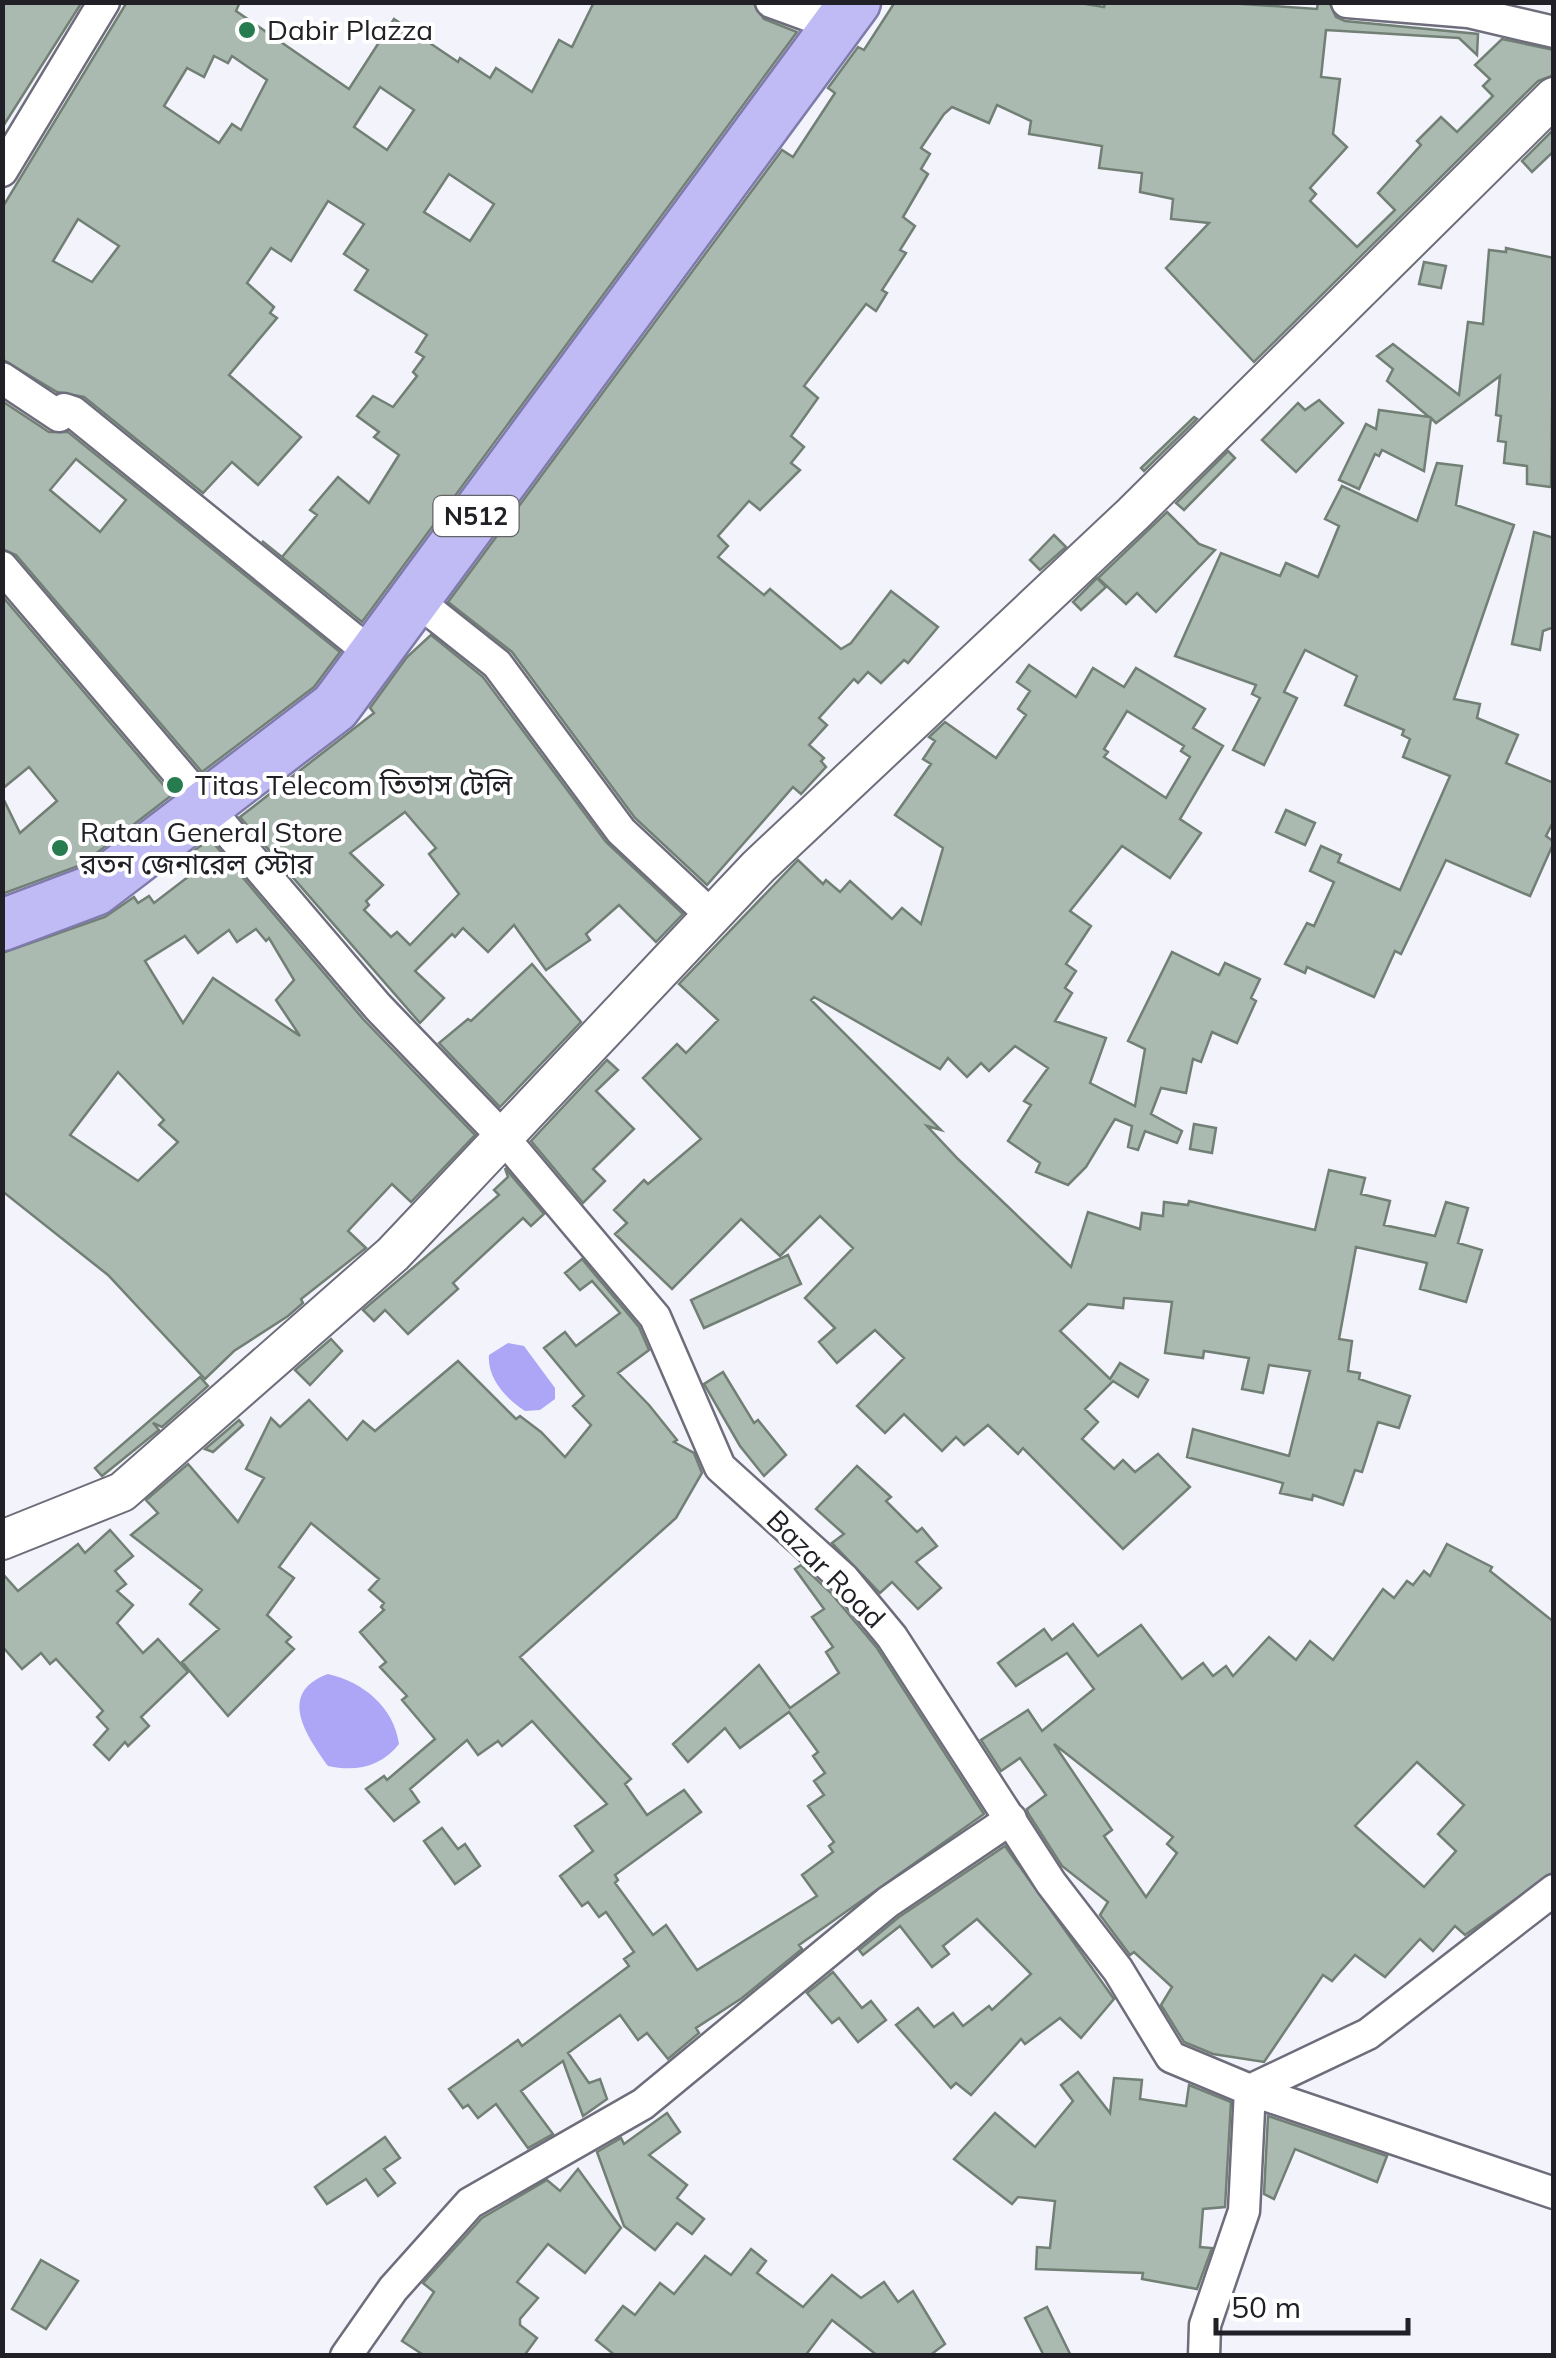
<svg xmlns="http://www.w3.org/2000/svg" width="1556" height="2358" font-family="Mulish,'Noto Sans Bengali',sans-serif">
	<rect width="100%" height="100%" fill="#f3f3fc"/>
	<!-- water -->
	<g fill="#ada5f6">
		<path d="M508,1343L524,1346L555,1388V1399L540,1410L525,1411C506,1399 487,1378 489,1355Z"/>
		<path d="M328,1674C363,1682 394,1707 399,1744C381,1767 356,1772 328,1766C307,1736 276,1693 328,1674Z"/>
	</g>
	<!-- building -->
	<g fill="#abbab0" stroke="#717f75" stroke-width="2.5" fill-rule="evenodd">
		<path d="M2,2H82L2,128Z"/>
		<path d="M127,2H240L236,11L349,89L394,19L458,62L460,58L490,78L496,68L532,92L559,40L572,47L594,2H753L764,19L797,32L362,622L262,541L282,557L317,515L310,510L338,477L369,503L399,455L374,437L379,432L357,416L373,396L393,407L417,376L413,372L424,357L416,352L427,335L355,290L368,270L344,254L364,224L328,201L291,261L271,248L247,283L274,307L270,313L277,318L229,375L301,437L258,485L232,462L203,493L84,397L57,392L2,359V208ZM214,56L228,63L232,56L267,80L241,130L232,124L219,143L164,106L187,68L204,77ZM380,87L414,110L387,150L354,127ZM449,174L494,204L470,241L424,212ZM78,219L119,246L92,282L53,261Z"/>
		<path d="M895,2H1074L1104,7L1105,2H1214L1317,9L1318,2H1329L1336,17L1345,21L1478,34L1477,55L1459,38L1326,30L1321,77L1340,79L1333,134L1347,147L1310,188L1316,194L1310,201L1357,247L1395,210L1378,193L1421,145L1417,141L1441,117L1457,132L1493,96L1483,86L1490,79L1475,65L1502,39L1554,50V75L1538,81L1254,362L1166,268L1209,223L1171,219L1173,199L1140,192L1142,173L1099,168L1102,146L1029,134L1031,121L997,105L989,123L952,107L944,114L921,148L930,154L921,169L928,174L903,217L915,226L900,250L906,253L882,290L887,293L876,311L866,304L804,386L818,398L791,436L804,447L791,463L800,470L760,510L749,501L718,536L728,546L718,557L764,595L770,589L841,649L851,643L891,591L938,627L908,663L904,660L881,683L868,672L858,683L854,679L819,718L827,725L809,745L824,758L821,761L826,767L801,794L793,787L707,885L635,818L512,652L448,602L782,150L793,157L835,93L828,88L858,47L864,50Z"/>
		<path d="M1554,129V151L1532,172L1522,161Z"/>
		<path d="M1506,248L1554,258L1551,487L1527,484V466L1504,463L1506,442L1498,441L1501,416L1496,415L1500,376L1436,423L1431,418L1424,471L1382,450L1379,456L1375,454L1359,489L1339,480L1366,424L1376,429L1379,410L1429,417L1387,381L1393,369L1377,356L1393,344L1459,395L1468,322L1483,324L1489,250L1506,252Z"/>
		<path d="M1424,262L1446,266L1441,288L1419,284Z"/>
		<path d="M1319,400L1343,423L1296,472L1262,440L1298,403L1305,410Z"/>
		<path d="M2,401L49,432H68L340,652L314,687L202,772L16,555L2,549ZM76,459L126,500L100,532L50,490Z"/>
		<path d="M1194,417L1197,419L1144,471L1141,468Z"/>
		<path d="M1228,451L1235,458L1184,510L1176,503Z"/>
		<path d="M1437,463L1462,466L1456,505L1514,525L1454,699L1480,704L1477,718L1518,735L1506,763L1554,783V820L1546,836L1554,842L1530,896L1446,860L1401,954L1395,951L1374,997L1307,967L1305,973L1285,964L1307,923L1314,926L1334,882L1310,871L1321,846L1341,855L1338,862L1400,890L1450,776L1403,757L1410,739L1402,735L1404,730L1345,705L1357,676L1305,650L1284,692L1297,698L1264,765L1233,750L1260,698L1252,694L1256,685L1175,656L1221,553L1280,576L1286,563L1318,577L1339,526L1325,519L1342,486L1417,521Z"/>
		<path d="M1167,512L1199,544L1215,550L1156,612L1137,593L1126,604L1098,578Z"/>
		<path d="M1534,532L1554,538V627L1543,631L1540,650L1512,644Z"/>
		<path d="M1054,535L1066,547L1040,570L1030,560Z"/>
		<path d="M1097,578L1106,587L1081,610L1073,602Z"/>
		<path d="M2,596L172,795L81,865L2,894V796L20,833L57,801L29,767L2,789Z"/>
		<path d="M431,635L483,677L606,842L683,914L656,942L619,905L586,934L590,940L546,970L514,925L488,952L463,928L455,937L452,934L415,971L444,998L420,1023L240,817L374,713L370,708L407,657ZM405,812L436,848L429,854L459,894L410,945L397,932L391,937L364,910L369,905L366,901L383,885L350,853Z"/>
		<path d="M1029,665L1076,697L1093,668L1124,687L1136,668L1205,709L1193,728L1223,746L1180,819L1201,833L1170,878L1122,846L1070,911L1091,926L1066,964L1076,971L1065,988L1072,993L1055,1021L1106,1038L1090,1083L1135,1106L1145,1049L1128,1041L1172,952L1219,975L1225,963L1260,979L1251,998L1256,1001L1237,1043L1212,1032L1201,1062L1193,1059L1186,1093L1161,1088L1151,1114L1182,1131L1177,1143L1145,1131L1138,1150L1128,1147L1132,1126L1115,1119L1086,1167L1068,1185L1036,1172L1040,1163L1008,1141L1031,1105L1024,1101L1048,1068L1015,1046L989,1071L981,1063L967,1077L948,1058L940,1069L814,997L811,1000L941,1130L927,1126L958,1159L1071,1267L1088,1212L1140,1229L1142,1213L1163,1216L1164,1202L1188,1205L1189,1201L1315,1230L1329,1170L1365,1178L1361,1194L1390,1201L1384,1225L1435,1236L1446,1202L1468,1208L1458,1243L1482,1250L1466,1302L1420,1289L1427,1263L1356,1247L1339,1339L1352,1341L1348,1371L1360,1373L1359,1379L1410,1396L1399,1428L1378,1422L1362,1472L1355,1470L1343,1505L1313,1495L1312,1500L1280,1493L1283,1483L1187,1457L1193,1429L1289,1456L1310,1371L1269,1365L1263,1393L1242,1389L1249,1358L1204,1351L1203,1358L1165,1353L1172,1302L1124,1298L1123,1308L1088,1304L1060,1331L1110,1379L1120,1363L1148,1380L1138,1397L1113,1381L1085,1409L1098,1422L1082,1439L1114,1469L1123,1460L1135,1472L1158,1454L1190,1487L1123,1549L1023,1448L1018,1454L988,1425L964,1445L956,1437L942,1451L904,1414L885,1433L857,1406L904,1358L875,1330L837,1363L819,1342L835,1328L805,1298L853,1248L820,1216L780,1256L741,1219L672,1289L615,1234L627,1223L614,1210L644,1180L648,1184L701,1139L643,1078L677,1044L686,1053L718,1020L679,984L798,860L823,884L826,880L840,892L850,881L892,919L902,908L921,924L943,848L895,815L931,764L923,759L935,741L929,737L945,722L996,758L1026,715L1018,709L1030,691L1017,682ZM1127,711L1184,746L1181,751L1190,757L1166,798L1104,757L1108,752L1104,749Z"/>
		<path d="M1286,810L1315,823L1305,845L1276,832Z"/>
		<path d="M210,839L364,1020L475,1135L411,1202L392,1184L348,1231L366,1248L301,1299L303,1303L288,1316L234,1351L205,1379L108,1275L2,1191V953L105,917L134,897L138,903L149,896L154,903L197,870L188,855ZM256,929L266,941L269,938L294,980L276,1000L300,1036L213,978L183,1023L145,961L185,936L198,953L229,930L237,942ZM118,1072L164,1120L159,1125L178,1142L138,1181L70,1135Z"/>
		<path d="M532,964L581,1022L500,1107L439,1043L468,1019L471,1021Z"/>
		<path d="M607,1060L618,1070L596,1091L634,1129L593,1169L605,1181L583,1203L531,1141Z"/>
		<path d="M1194,1124L1216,1128L1212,1153L1190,1149Z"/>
		<path d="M505,1168L544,1214L531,1226L523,1218L453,1283L458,1289L408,1334L385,1310L374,1321L363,1310L499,1195L494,1190L508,1177Z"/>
		<path d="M788,1255L801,1284L704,1328L691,1300Z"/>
		<path d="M582,1259L639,1327L649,1350L618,1373L649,1405L677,1440L674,1442L694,1453L702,1473L676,1518L520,1657L631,1779L625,1784L647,1815L684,1790L701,1812L615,1875L618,1880L615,1883L653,1935L666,1925L697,1970L817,1896L802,1875L833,1852L829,1846L834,1842L808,1806L824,1795L814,1781L825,1773L813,1756L818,1752L789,1712L740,1748L725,1728L688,1762L673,1744L759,1665L790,1708L839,1673L826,1652L833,1647L812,1617L824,1609L795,1569L801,1565L830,1592L877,1648L984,1814L799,1945L802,1949L742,1998L696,2028L699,2033L668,2059L647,2033L638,2040L620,2015L568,2053L589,2083L600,2079L607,2099L583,2116L563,2061L521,2091L553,2134L528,2148L496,2104L478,2118L468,2105L463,2108L449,2089L518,2040L522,2046L629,1966L624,1959L634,1952L606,1912L599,1917L588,1902L582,1906L560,1876L593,1851L575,1826L607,1804L532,1721L502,1746L498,1741L478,1755L467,1740L410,1789L419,1802L394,1821L366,1789L384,1776L387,1780L435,1739L402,1700L407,1696L380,1667L386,1662L360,1632L384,1610L381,1607L384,1603L369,1590L379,1579L311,1523L279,1567L294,1578L267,1615L291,1637L286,1642L294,1649L228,1716L182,1662L219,1629L190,1604L202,1590L131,1535L158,1513L146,1500L188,1464L238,1522L264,1478L246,1469L271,1418L280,1427L309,1400L347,1440L363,1421L375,1431L458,1361L516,1419L520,1416L541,1432L565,1457L591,1425L573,1406L584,1396L544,1348L565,1332L576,1346L620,1313L592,1281L580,1290L565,1273Z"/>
		<path d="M331,1339L342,1351L310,1385L295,1370Z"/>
		<path d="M723,1372L754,1423L758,1420L786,1455L764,1476L740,1446L704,1384Z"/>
		<path d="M200,1377L208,1386L162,1427L153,1423L159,1430L102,1476L95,1468Z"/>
		<path d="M239,1420L243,1425L213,1452L205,1449Z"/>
		<path d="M857,1466L891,1497L886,1501L917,1532L922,1528L937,1546L916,1562L941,1588L918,1609L892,1582L880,1593L832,1543L844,1534L816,1509Z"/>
		<path d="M110,1530L133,1556L115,1571L126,1584L117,1591L133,1605L117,1623L143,1653L158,1639L188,1672L141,1717L149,1726L128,1746L125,1742L109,1760L94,1745L108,1729L97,1717L103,1711L56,1659L50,1664L41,1653L22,1669L2,1646V1573L18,1591L78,1544L85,1553Z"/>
		<path d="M1447,1544L1492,1567L1490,1571L1554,1622V1872L1465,1935L1455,1926L1433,1951L1420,1939L1385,1977L1355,1955L1332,1981L1323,1975L1264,2062L1213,2054L1184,2042L1161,2005L1172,1987L1134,1952L1130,1955L1100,1915L1108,1902L1062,1866L1028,1813L1027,1809L1046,1795L1020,1758L1001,1771L981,1740L1028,1710L1042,1731L1094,1689L1067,1653L1016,1686L998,1663L1044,1629L1052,1640L1073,1624L1098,1656L1141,1625L1182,1679L1203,1663L1213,1676L1226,1666L1233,1676L1269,1637L1296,1660L1310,1641L1333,1660L1383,1589L1394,1598L1407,1581L1413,1585L1424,1571L1430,1576ZM1054,1744L1173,1837L1167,1844L1177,1853L1146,1897L1104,1836L1112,1830ZM1417,1762L1464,1805L1438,1834L1456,1851L1424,1887L1355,1826Z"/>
		<path d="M442,1828L458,1849L465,1844L480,1866L455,1884L424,1841Z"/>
		<path d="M1005,1846L1114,1999L1081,2038L1060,2018L1025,2044L1021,2039L971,2095L956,2083L951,2088L896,2025L918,2008L934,2027L953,2013L963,2026L989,2006L992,2010L1031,1974L977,1919L943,1946L949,1954L932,1967L900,1926L863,1955L859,1950L899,1917Z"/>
		<path d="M833,1972L862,2008L871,2001L886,2020L858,2042L839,2018L832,2023L807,1993Z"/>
		<path d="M1078,2072L1110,2113L1114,2078L1142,2080L1140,2099L1186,2106L1189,2085L1231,2102L1225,2207L1203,2209L1200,2247L1212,2248L1197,2289L1142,2279L1143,2273L1036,2269L1037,2247L1050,2248L1055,2201L1018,2197L1012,2204L954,2159L995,2113L1035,2147L1073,2101L1061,2085Z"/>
		<path d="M667,2113L680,2132L649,2155L687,2185L677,2198L704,2219L692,2234L677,2223L655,2250L624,2226L597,2152L621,2138L624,2144Z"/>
		<path d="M1268,2116L1387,2156L1377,2182L1295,2149L1274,2199L1264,2194Z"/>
		<path d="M385,2137L400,2158L384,2169L395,2183L378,2196L366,2179L327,2204L315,2187Z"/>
		<path d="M578,2169L621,2228L585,2273L548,2244L517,2282L538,2298L520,2319V2325L537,2338L524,2356H425L402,2341L434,2292L423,2283L482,2218L547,2180L560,2191Z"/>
		<path d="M751,2249L766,2261L757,2273L803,2307L832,2275L861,2298L884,2282L898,2302L913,2291L945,2344L929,2356H878L832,2320L805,2356H616L596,2340L623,2306L635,2315L660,2283L674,2294L705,2256L731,2275Z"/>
		<path d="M41,2260L78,2281L46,2329L12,2309Z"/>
		<path d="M1047,2307L1071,2356H1044L1025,2318Z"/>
	</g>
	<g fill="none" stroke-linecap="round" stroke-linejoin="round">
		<defs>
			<g id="minor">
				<path d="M771,2L837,26"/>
				<path d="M1347,2L1468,12L1554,32"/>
				<path d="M2,171L104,2"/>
				<path d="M2,378L59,416L64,409L73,412L373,655"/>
				<path d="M2,567L378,1007L503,1137L655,1317L720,1467L844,1579L892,1637L1051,1883L1118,1970L1171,2057L1250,2090L1368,2034L1554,1890"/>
				<path d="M415,599L497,664L621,831L712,916"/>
				<path d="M346,2356L393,2289L470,2203L643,2104L888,1902L1011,1819"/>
				<path d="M1204,2356L1205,2325L1244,2211L1250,2090L1554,2193"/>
			</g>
			<path id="tertiary" d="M2,1540L122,1492L393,1254L758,867L1133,514L1554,97"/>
			<path id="trunk" d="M2,925L95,890L335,707L855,2"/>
		</defs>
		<!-- minor casing -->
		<use href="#minor" stroke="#6e6d7b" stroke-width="35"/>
		<!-- tertiary casing -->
		<use href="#tertiary" stroke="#6e6d7b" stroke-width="42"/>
		<!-- trunk casing -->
		<use href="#trunk" stroke="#7e7aaa" stroke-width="55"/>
		<!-- minor -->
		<use href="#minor" stroke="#fff" stroke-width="30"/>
		<!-- tertiary -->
		<use href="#tertiary" stroke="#fff" stroke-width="38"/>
		<!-- trunk -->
		<use href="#trunk" stroke="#c0bbf4" stroke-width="50"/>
	</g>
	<!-- markers -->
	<g fill="#277c4f" stroke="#fff" stroke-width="4">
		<circle cx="247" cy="30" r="10"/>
		<circle cx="175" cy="785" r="10"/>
		<circle cx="60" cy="848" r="10"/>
	</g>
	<g text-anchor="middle" stroke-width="8" stroke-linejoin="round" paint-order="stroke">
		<!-- shield labels -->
		<rect fill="#fff" stroke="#646367" stroke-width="2.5" x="433.5" y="496" width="85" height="40" rx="8"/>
		<g font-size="25" font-weight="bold" fill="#212026">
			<text x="476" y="525">N512</text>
		</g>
		<!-- poi labels -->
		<g font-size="28" fill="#212026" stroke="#fff" text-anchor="start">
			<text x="267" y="40">Dabir Plazza</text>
			<text x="195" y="795">Titas Telecom তিতাস টেলি</text>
			<text x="80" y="842">Ratan General Store<tspan x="80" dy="32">রতন জেনারেল স্টোর</tspan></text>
		</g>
		<!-- street labels -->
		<g font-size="28" fill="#212026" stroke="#fff">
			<text transform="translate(826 1569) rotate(45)" y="10">Bazar Road</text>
		</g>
	</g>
	<!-- border -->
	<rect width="1556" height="2358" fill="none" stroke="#212026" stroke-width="10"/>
	<!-- scale -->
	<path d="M1216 2318v15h192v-15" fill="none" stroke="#212026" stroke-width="5"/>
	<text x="1231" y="2318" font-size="30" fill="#212026" stroke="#ffffff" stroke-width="8" paint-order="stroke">50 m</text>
</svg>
